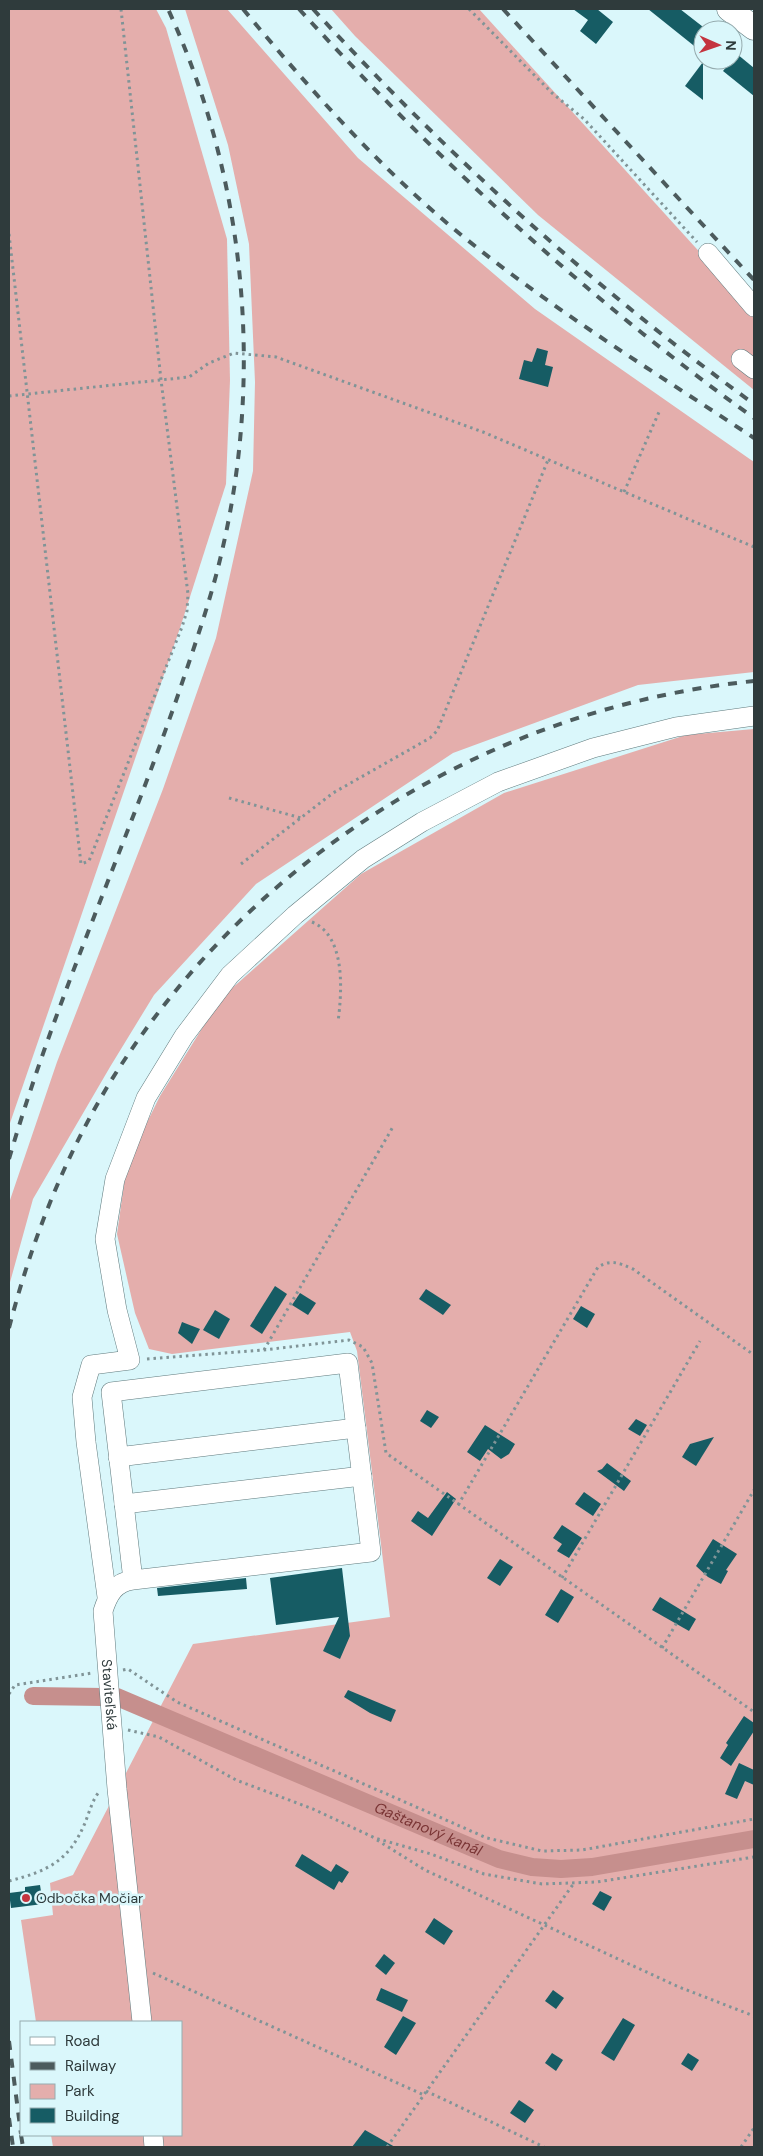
<svg xmlns="http://www.w3.org/2000/svg" width="763" height="2156" font-family="'DM Sans',sans-serif">
	<rect width="100%" height="100%" fill="#daf7fb"/>
	<!-- green -->
	<g fill="#e4aeac">
		<path d="M9,9H156L166,28L227,239L230,380L226,484L181,625L9,1126Z"/>
		<path d="M185,9H227L358,158L535,309L754,462V672L638,685L453,753L256,884L154,995L110,1067L33,1199L9,1286V1203L57,1062L163,789L216,638L253,471L255,382L249,244L228,145Z"/>
		<path d="M331,9H479L754,312V390L538,215L355,36Z"/>
		<path d="M754,729V2147H53L51,2135H181V2022H36L21,1920L53,1915L50,1883L73,1875L193,1644L390,1617L357,1351L350,1332L172,1354L149,1349L135,1313L117,1234L127,1163L160,1096L221,998L361,874L504,793L686,735Z"/>
	</g>
	<g fill="none" stroke-linecap="round" stroke-linejoin="round">
		<!-- canal -->
		<g stroke="#c68f8d" stroke-width="18">
			<path d="M33,1696L103,1697"/>
			<path id="s1" d="M117,1697L499,1859L532,1867L561,1869L592,1867L754,1839"/>
		</g>
	</g>
	<!-- building -->
	<g fill="#165c64">
		<path d="M573,9H597L613,22L596,44L580,31L588,20Z"/>
		<path d="M648,9H680L707,30H703V53Z"/>
		<path d="M737,54L754,68V96L723,71Z"/>
		<path d="M703,62V100L685,86Z"/>
		<path d="M537,348L548,351L545,365L553,367L548,387L519,379L524,360L532,362Z"/>
		<path d="M275,1286L287,1294L262,1334L250,1326Z"/>
		<path d="M426,1289L451,1305L443,1315L419,1299Z"/>
		<path d="M300,1293L316,1303L308,1315L292,1305Z"/>
		<path d="M581,1306L595,1314L587,1328L573,1319Z"/>
		<path d="M215,1310L230,1319L219,1339L203,1330Z"/>
		<path d="M182,1322L200,1329L192,1344L178,1333Z"/>
		<path d="M427,1410L439,1417L431,1428L420,1421Z"/>
		<path d="M636,1419L647,1425L640,1436L628,1429Z"/>
		<path d="M485,1425L515,1444L509,1454L501,1459L488,1449L480,1461L467,1452Z"/>
		<path d="M714,1437L696,1466L682,1457L690,1444Z"/>
		<path d="M607,1463L631,1481L624,1491L597,1471L602,1469Z"/>
		<path d="M447,1492L456,1499L432,1536L411,1521L418,1511L428,1518Z"/>
		<path d="M584,1492L601,1504L593,1516L575,1504Z"/>
		<path d="M562,1525L582,1538L569,1558L557,1551L562,1544L553,1538Z"/>
		<path d="M713,1539L737,1554L726,1570L728,1571L721,1584L708,1577L696,1566Z"/>
		<path d="M500,1559L513,1567L500,1586L487,1578Z"/>
		<path d="M342,1568L350,1636L340,1659L323,1651L339,1617L276,1625L270,1578Z"/>
		<path d="M246,1578L247,1589L158,1596L157,1588Z"/>
		<path d="M561,1589L574,1597L558,1623L545,1615Z"/>
		<path d="M660,1597L696,1619L689,1631L652,1610Z"/>
		<path d="M348,1690L396,1710L391,1722L370,1713L344,1697Z"/>
		<path d="M744,1716L754,1723V1731L731,1766L720,1758L728,1745L726,1743Z"/>
		<path d="M739,1763L754,1770V1785L745,1781L737,1799L725,1794Z"/>
		<path d="M302,1854L331,1872L336,1864L349,1872L342,1883L339,1881L334,1890L295,1866Z"/>
		<path d="M40,1885L43,1904L11,1908L9,1893L25,1891V1887Z"/>
		<path d="M600,1891L612,1897L604,1911L592,1904Z"/>
		<path d="M434,1918L453,1931L444,1945L425,1932Z"/>
		<path d="M384,1954L395,1963L386,1975L375,1966Z"/>
		<path d="M381,1988L408,2000L402,2012L376,2000Z"/>
		<path d="M553,1990L564,1998L556,2009L545,2001Z"/>
		<path d="M403,2016L416,2023L396,2055L384,2047Z"/>
		<path d="M623,2018L635,2025L614,2061L601,2053Z"/>
		<path d="M552,2053L563,2060L556,2071L545,2063Z"/>
		<path d="M688,2053L699,2060L692,2071L681,2064Z"/>
		<path d="M519,2100L534,2110L525,2123L510,2113Z"/>
		<path d="M365,2130L395,2147H352Z"/>
	</g>
	<g fill="none" stroke-linecap="round" stroke-linejoin="round">
		<defs>
			<g id="minor">
				<path d="M708,253L754,307"/>
				<path d="M741,359L754,369"/>
				<path d="M118,1457L356,1428"/>
				<path d="M124,1504L362,1476"/>
				<path id="s2" d="M133,1580L111,1392L348,1363L371,1552L133,1580C115,1582 108,1595 103,1611L117,1789L142,2022"/>
				<path d="M107,1597L86,1442L82,1397L91,1365L130,1360L117,1310L105,1239L115,1179L146,1098L184,1036L230,975L295,915L363,859L422,822L498,782L593,748L676,727L754,716"/>
				<path d="M153,2135L154,2147"/>
			</g>
			<path id="major" d="M729,9L754,28"/>
		</defs>
		<!-- minor casing -->
		<use href="#minor" stroke="#607a7d" stroke-width="20"/>
		<!-- major casing -->
		<use href="#major" stroke="#607a7d" stroke-width="25"/>
		<!-- path -->
		<g stroke="#809497" stroke-width="3" stroke-dasharray="2.5 4" stroke-linecap="butt">
			<path d="M469,9L552,93L584,119L697,242"/>
			<path d="M9,234L81,864L89,861L182,627L187,611L188,594L161,380L121,9"/>
			<path d="M9,396L189,377L209,363L234,353L276,357L483,432L754,547"/>
			<path d="M624,492L659,412"/>
			<path d="M229,798L301,818"/>
			<path d="M241,864L333,793L430,738L437,731L548,460"/>
			<path d="M312,922C346,936 342,991 338,1022"/>
			<path d="M264,1350L394,1125"/>
			<path d="M147,1359L263,1350L349,1340L363,1347L372,1363L386,1453L754,1712"/>
			<path d="M458,1505L598,1267C611,1259 619,1263 633,1269L754,1355"/>
			<path d="M562,1578L700,1341"/>
			<path d="M662,1648L754,1490"/>
			<path d="M123,1670L128,1669L177,1702L487,1838L542,1851L582,1850L754,1819"/>
			<path d="M9,1694L15,1685L92,1673"/>
			<path d="M128,1730L159,1737L236,1780L313,1809L375,1838L431,1854L484,1874L542,1884L597,1882L754,1857"/>
			<path d="M377,1840L425,1870L679,1987L754,2016"/>
			<path d="M9,1881C48,1871 69,1861 85,1823C89,1813 93,1798 100,1791"/>
			<path d="M153,1973L424,2095"/>
			<path d="M426,2091L544,2147"/>
			<path d="M387,2147L574,1883"/>
			<path d="M741,2147L754,2128"/>
		</g>
		<!-- minor -->
		<use href="#minor" stroke="#fff" stroke-width="19"/>
		<!-- major -->
		<use href="#major" stroke="#fff" stroke-width="24"/>
		<!-- rail -->
		<g stroke="#4c5b5d" stroke-width="4" stroke-dasharray="9 9" stroke-linecap="butt">
			<path d="M243,9C308,87 376,164 454,229C548,307 653,371 754,438"/>
			<path d="M299,9C437,160 588,299 754,418"/>
			<path d="M313,9C447,155 594,288 754,404"/>
			<path d="M503,9L754,280"/>
			<path d="M9,1159C55,1001 124,850 178,695C194,647 211,600 222,551C264,371 245,176 168,9"/>
			<path d="M9,1328C31,1243 63,1160 109,1084C249,857 490,708 754,681"/>
			<path d="M9,2041L21,2134"/>
			<path d="M9,2118L13,2147"/>
			<path d="M21,2135L23,2147"/>
		</g>
	</g>
	<!-- markers -->
	<circle fill="#c4343f" stroke="#daf7fb" stroke-width="2" cx="26" cy="1898" r="5"/>
	<g text-anchor="middle" stroke-width="5" stroke-linejoin="round" paint-order="stroke">
		<!-- street labels -->
		<g font-size="14" fill="#2f3b3c" stroke="#daf7fb">
			<text dy="5" stroke="none"><textPath href="#s2" startOffset="988">Staviteľská</textPath></text>
		</g>
		<!-- poi labels -->
		<g font-size="14" fill="#2f3b3c" stroke="#daf7fb" text-anchor="start">
			<text x="36" y="1903">Odbočka Močiar</text>
		</g>
		<!-- water labels -->
		<g font-size="15" font-style="italic" fill="#7a3535" stroke="#daf7fb">
			<text dy="5" stroke="none"><textPath href="#s1" startOffset="338">Gaštanový kanál</textPath></text>
		</g>
	</g>
	<!-- border -->
	<rect width="763" height="2156" fill="none" stroke="#2f3b3c" stroke-width="20"/>
	<!-- legend -->
	<rect x="20" y="2021" width="162" height="115" fill="#daf7fb" stroke="#96acaf"/>
	<rect x="30" y="2037" width="25" height="8" fill="#ffffff" stroke="#96acaf"/>
	<text x="65" y="2046" font-size="15" fill="#2f3b3c">Road</text>
	<rect x="30" y="2062" width="25" height="8" fill="#4c5b5d" stroke="#96acaf"/>
	<text x="65" y="2071" font-size="15" fill="#2f3b3c">Railway</text>
	<rect x="30" y="2084" width="25" height="15" fill="#e4aeac" stroke="#96acaf"/>
	<text x="65" y="2096" font-size="15" fill="#2f3b3c">Park</text>
	<rect x="30" y="2108" width="25" height="15" fill="#165c64" stroke="#96acaf"/>
	<text x="65" y="2121" font-size="15" fill="#2f3b3c">Building</text>
	<!-- north arrow -->
	<g transform="translate(718 45) rotate(92)"><circle r="24" fill="#daf7fb" stroke="#96acaf"/>
	<path d="M0-4L9 19L0 12L-9 19Z" fill="#c4343f"/>
	<text y="-8" font-size="14" font-weight="bold" text-anchor="middle" fill="#2f3b3c">N</text>
	</g>
</svg>
